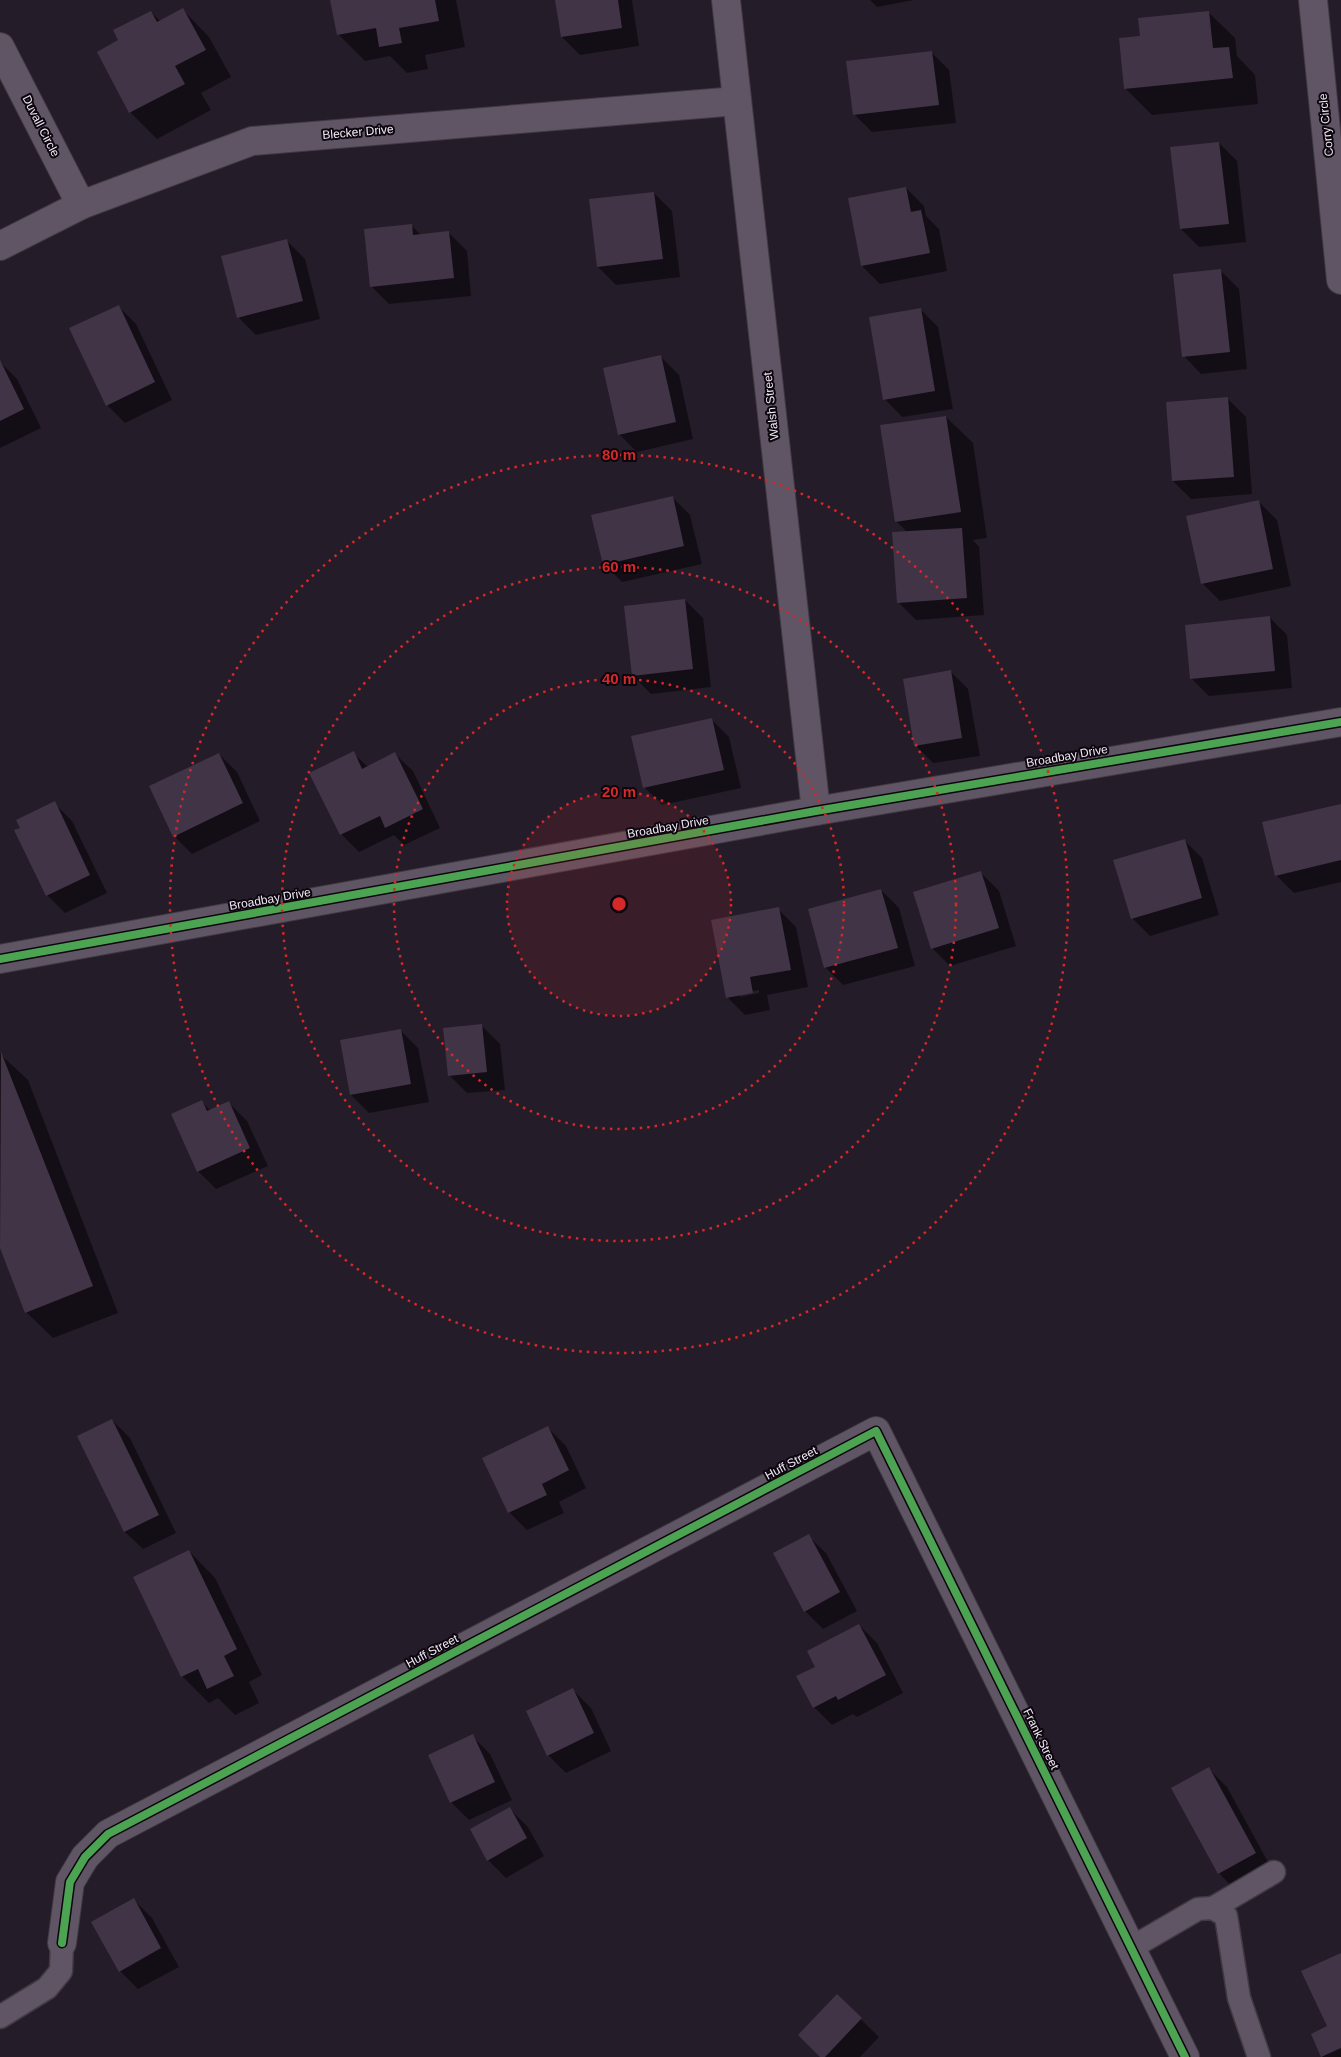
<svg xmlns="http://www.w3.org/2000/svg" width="1341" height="2057" font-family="Helvetica,sans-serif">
	<rect width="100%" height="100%" fill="#241c28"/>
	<!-- shadow -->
	<g fill="#0007" fill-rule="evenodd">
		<path d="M332,0H456L465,47L425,55L428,69L407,73L390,56L365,61L338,34Z"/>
		<path d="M557,0H632L639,46L580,55L562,37Z"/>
		<path d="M870,0H914L877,7Z"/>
		<path d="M183,10L209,37L231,77L201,93L211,110L157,139L130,112L98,52L120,41L151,12L161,22Z"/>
		<path d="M1208,12L1235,38L1237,56L1255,75L1258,104L1152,115L1126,89L1141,37Z"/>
		<path d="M931,52L949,70L956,123L872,132L854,114Z"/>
		<path d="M1219,143L1237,161L1246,242L1199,247L1181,229Z"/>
		<path d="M906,188L924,206L926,216L939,229L947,271L880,284L862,266Z"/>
		<path d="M654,193L672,211L680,277L616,285L598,267Z"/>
		<path d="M411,225L422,236L449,233L467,251L471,296L389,304L371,286Z"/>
		<path d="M287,241L305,259L320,319L256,335L238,317Z"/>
		<path d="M1221,271L1239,289L1247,369L1201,374L1184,356Z"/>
		<path d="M118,306L136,324L172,400L125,423L107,405Z"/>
		<path d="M920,309L938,327L953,409L902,417L885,399Z"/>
		<path d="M661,357L679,375L693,439L637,452L619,434Z"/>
		<path d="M0,362L17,379L41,428L0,448Z"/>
		<path d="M1228,399L1246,417L1252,494L1191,499L1173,481Z"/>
		<path d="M946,417L973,443L987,538L973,540L979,547L984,615L916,620L898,602L908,533L896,521Z"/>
		<path d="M672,497L690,515L702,564L622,582L604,564Z"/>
		<path d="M1259,502L1277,520L1291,586L1220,601L1202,583Z"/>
		<path d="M685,600L703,618L711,687L651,694L633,676Z"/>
		<path d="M1269,617L1287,635L1292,688L1209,696L1191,678Z"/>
		<path d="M950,671L968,689L980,756L933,763L915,745Z"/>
		<path d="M711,719L729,737L741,788L662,805L644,787Z"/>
		<path d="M353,753L368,767L395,754L413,771L440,828L404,845L394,835L359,852L341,834Z"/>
		<path d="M219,754L237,772L260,821L192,854L174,836Z"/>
		<path d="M54,803L72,821L107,893L65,913L47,895L22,828Z"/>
		<path d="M1341,805V882L1294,893L1276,875Z"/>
		<path d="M1184,840L1202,858L1219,915L1150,936L1132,918Z"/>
		<path d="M981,873L999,891L1016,946L950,966L932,948Z"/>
		<path d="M881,890L899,908L915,966L843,985L825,967Z"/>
		<path d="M778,909L796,927L808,987L767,995L770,1010L745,1015L727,997ZM759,990V993L740,997V994Z"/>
		<path d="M482,1026L500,1044L505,1090L467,1093L449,1075Z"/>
		<path d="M400,1030L418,1048L429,1102L369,1113L351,1095Z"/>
		<path d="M0,1054L28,1080L118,1313L53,1338L26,1312L0,1245Z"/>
		<path d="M202,1102L211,1111L229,1103L247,1121L268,1166L216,1189L198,1171Z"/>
		<path d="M112,1420L130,1438L176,1533L143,1549L125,1532L79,1436Z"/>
		<path d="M548,1428L566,1446L586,1488L559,1502L564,1513L527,1530L509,1512L483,1459Z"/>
		<path d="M808,1536L826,1553L857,1611L823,1629L805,1611Z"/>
		<path d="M189,1551L215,1578L262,1675L249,1682L259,1703L235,1715L218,1698L209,1703L182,1676Z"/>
		<path d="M859,1625L877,1643L903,1693L857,1717L853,1714L832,1725L814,1707L817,1668Z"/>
		<path d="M573,1690L591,1708L611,1751L566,1773L548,1755Z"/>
		<path d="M472,1736L490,1754L512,1800L469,1820L451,1802Z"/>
		<path d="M1209,1769L1227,1787L1273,1871L1236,1891L1219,1873Z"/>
		<path d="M510,1809L528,1827L544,1856L506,1878L488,1860Z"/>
		<path d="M134,1900L152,1918L179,1967L138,1989L120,1971Z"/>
		<path d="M1341,1955V2057H1323L1322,2056Z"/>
		<path d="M837,1996L879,2037L860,2057H821Z"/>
	</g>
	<!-- building -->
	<g fill="#413446">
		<path d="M330,0H435L439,21L399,28L402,43L379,47L376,28L337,35Z"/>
		<path d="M555,0H618L622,28L561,37Z"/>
		<path d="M183,8L206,50L175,66L185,84L129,113L97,52L118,40L113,30L151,11L157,22Z"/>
		<path d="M1209,11L1213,48L1229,47L1233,78L1124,89L1119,38L1140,36L1138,18Z"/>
		<path d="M932,51L939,105L853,115L846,61Z"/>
		<path d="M1219,142L1229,224L1180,229L1170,147Z"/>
		<path d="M906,187L911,212L921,210L930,253L861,266L848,198Z"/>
		<path d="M654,192L663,259L597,267L589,199Z"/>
		<path d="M412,224L413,235L449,231L454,278L370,287L364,229Z"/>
		<path d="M287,239L303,301L237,318L221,256Z"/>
		<path d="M1221,269L1230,352L1182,357L1173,274Z"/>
		<path d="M119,305L155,382L106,406L69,328Z"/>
		<path d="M921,308L935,391L883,400L869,317Z"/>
		<path d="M661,355L676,422L618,435L603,368Z"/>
		<path d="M0,360L24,409L0,421Z"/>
		<path d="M1228,397L1234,477L1172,481L1166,402Z"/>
		<path d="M946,416L961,512L895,522L880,425Z"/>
		<path d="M673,496L684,546L603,565L591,515Z"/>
		<path d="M1259,500L1273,569L1201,584L1186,516Z"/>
		<path d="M962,528L967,598L897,603L892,532Z"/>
		<path d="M685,599L693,669L632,676L624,606Z"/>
		<path d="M1270,616L1275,671L1190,679L1185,625Z"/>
		<path d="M951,670L962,738L914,746L903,679Z"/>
		<path d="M712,718L724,770L643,788L631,736Z"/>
		<path d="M354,751L362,769L395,752L423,809L385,828L380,816L340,835L309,773Z"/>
		<path d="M219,753L243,803L173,837L149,786Z"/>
		<path d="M55,801L90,875L46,896L14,830L20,828L16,820Z"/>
		<path d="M1341,804V860L1275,876L1262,822Z"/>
		<path d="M1185,839L1202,898L1131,919L1113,860Z"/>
		<path d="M981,871L999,928L931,949L913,892Z"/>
		<path d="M881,889L898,948L824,968L808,909Z"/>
		<path d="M779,907L791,970L750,977L753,993L726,998L711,920Z"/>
		<path d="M482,1024L487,1072L448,1076L443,1028Z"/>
		<path d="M401,1029L411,1084L350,1095L340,1040Z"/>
		<path d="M1,1052L93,1286L25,1313L0,1248Z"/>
		<path d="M202,1100L207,1111L229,1101L250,1148L197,1172L171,1114Z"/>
		<path d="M112,1419L159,1515L124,1532L77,1436Z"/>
		<path d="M548,1426L569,1470L542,1484L547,1495L508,1513L482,1458Z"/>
		<path d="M809,1534L840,1592L804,1612L773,1553Z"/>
		<path d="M189,1550L237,1649L224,1656L234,1676L207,1689L198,1669L181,1677L133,1577Z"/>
		<path d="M859,1624L886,1675L838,1700L836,1696L813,1708L796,1676L815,1667L807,1651Z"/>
		<path d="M573,1688L594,1733L547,1756L526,1711Z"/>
		<path d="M473,1734L495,1782L450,1803L428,1755Z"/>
		<path d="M1209,1767L1256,1853L1218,1874L1171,1788Z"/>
		<path d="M510,1807L527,1838L487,1861L470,1829Z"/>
		<path d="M134,1898L161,1948L119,1972L91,1922Z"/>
		<path d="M1341,1953V2048L1321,2057L1311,2034L1327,2026L1301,1971Z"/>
		<path d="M837,1994L862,2018L825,2057H820L798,2035Z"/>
	</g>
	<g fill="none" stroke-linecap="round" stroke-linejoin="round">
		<defs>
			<g id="service">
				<path d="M1213,1908L1274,1872"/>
				<path d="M1131,1948L1198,1909L1213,1908L1226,1916L1239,1998L1259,2057"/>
				<path d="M0,2017L47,1988L61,1971L62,1943"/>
			</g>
			<g id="minor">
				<path d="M726,0L816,811"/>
				<path d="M1313,0L1341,280"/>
				<path d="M0,47L81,205"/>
				<path d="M0,246L81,205L252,141L737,101"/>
				<path d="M0,959L816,811L1341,722"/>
				<path d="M62,1943L70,1882L85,1857L108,1834L876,1431L1185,2057"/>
			</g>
		</defs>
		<!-- service casing -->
		<use href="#service" stroke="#403a44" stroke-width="25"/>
		<!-- minor casing -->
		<use href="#minor" stroke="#403a44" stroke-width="30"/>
		<!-- service -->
		<use href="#service" stroke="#605564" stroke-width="22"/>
		<!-- minor -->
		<use href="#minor" stroke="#605564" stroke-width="28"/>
		<defs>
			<g id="cycleway">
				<path d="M0,959L816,811L1341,722"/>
				<path d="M62,1943L70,1882L85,1857L108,1834L876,1431L1185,2057"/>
			</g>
		</defs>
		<!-- cycleway casing -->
		<use href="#cycleway" stroke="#0c060e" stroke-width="11"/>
		<!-- cycleway -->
		<use href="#cycleway" stroke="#4ca352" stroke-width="8"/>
	</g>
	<!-- distance rings -->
	<circle cx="619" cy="904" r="112" fill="#d62828" fill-opacity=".12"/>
	<g fill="none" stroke="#d62828" stroke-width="2.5" stroke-dasharray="2.5 5">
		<circle cx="619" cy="904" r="112"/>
		<circle cx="619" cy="904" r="225"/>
		<circle cx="619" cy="904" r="337"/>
		<circle cx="619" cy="904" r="449"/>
	</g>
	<g text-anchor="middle" stroke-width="4" stroke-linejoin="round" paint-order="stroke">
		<!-- street labels -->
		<g font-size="12" fill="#f2e9f6" stroke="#0c060e">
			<text transform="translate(1326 125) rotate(-96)" y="4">Corry Circle</text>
			<text transform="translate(41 126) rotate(63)" y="4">Duvall Circle</text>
			<text transform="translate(358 132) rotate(-5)" y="4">Blecker Drive</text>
			<text transform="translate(771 406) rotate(-96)" y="4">Walsh Street</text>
			<text transform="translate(1067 756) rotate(-10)" y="4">Broadbay Drive</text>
			<text transform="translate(668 827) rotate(-10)" y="4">Broadbay Drive</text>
			<text transform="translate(270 899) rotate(-10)" y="4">Broadbay Drive</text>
			<text transform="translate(791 1463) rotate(-28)" y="4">Huff Street</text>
			<text transform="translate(432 1651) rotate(-28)" y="4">Huff Street</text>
			<text transform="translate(1041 1739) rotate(64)" y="4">Frank Street</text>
		</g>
	</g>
	<circle cx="619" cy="904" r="8" fill="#d62828" stroke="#0c060e" stroke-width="2.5"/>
	<g font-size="15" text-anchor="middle" font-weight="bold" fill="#d62828" stroke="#0c060e" stroke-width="4" stroke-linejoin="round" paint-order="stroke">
		<text x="619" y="460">80 m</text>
		<text x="619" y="572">60 m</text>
		<text x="619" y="684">40 m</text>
		<text x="619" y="797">20 m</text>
	</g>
</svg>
